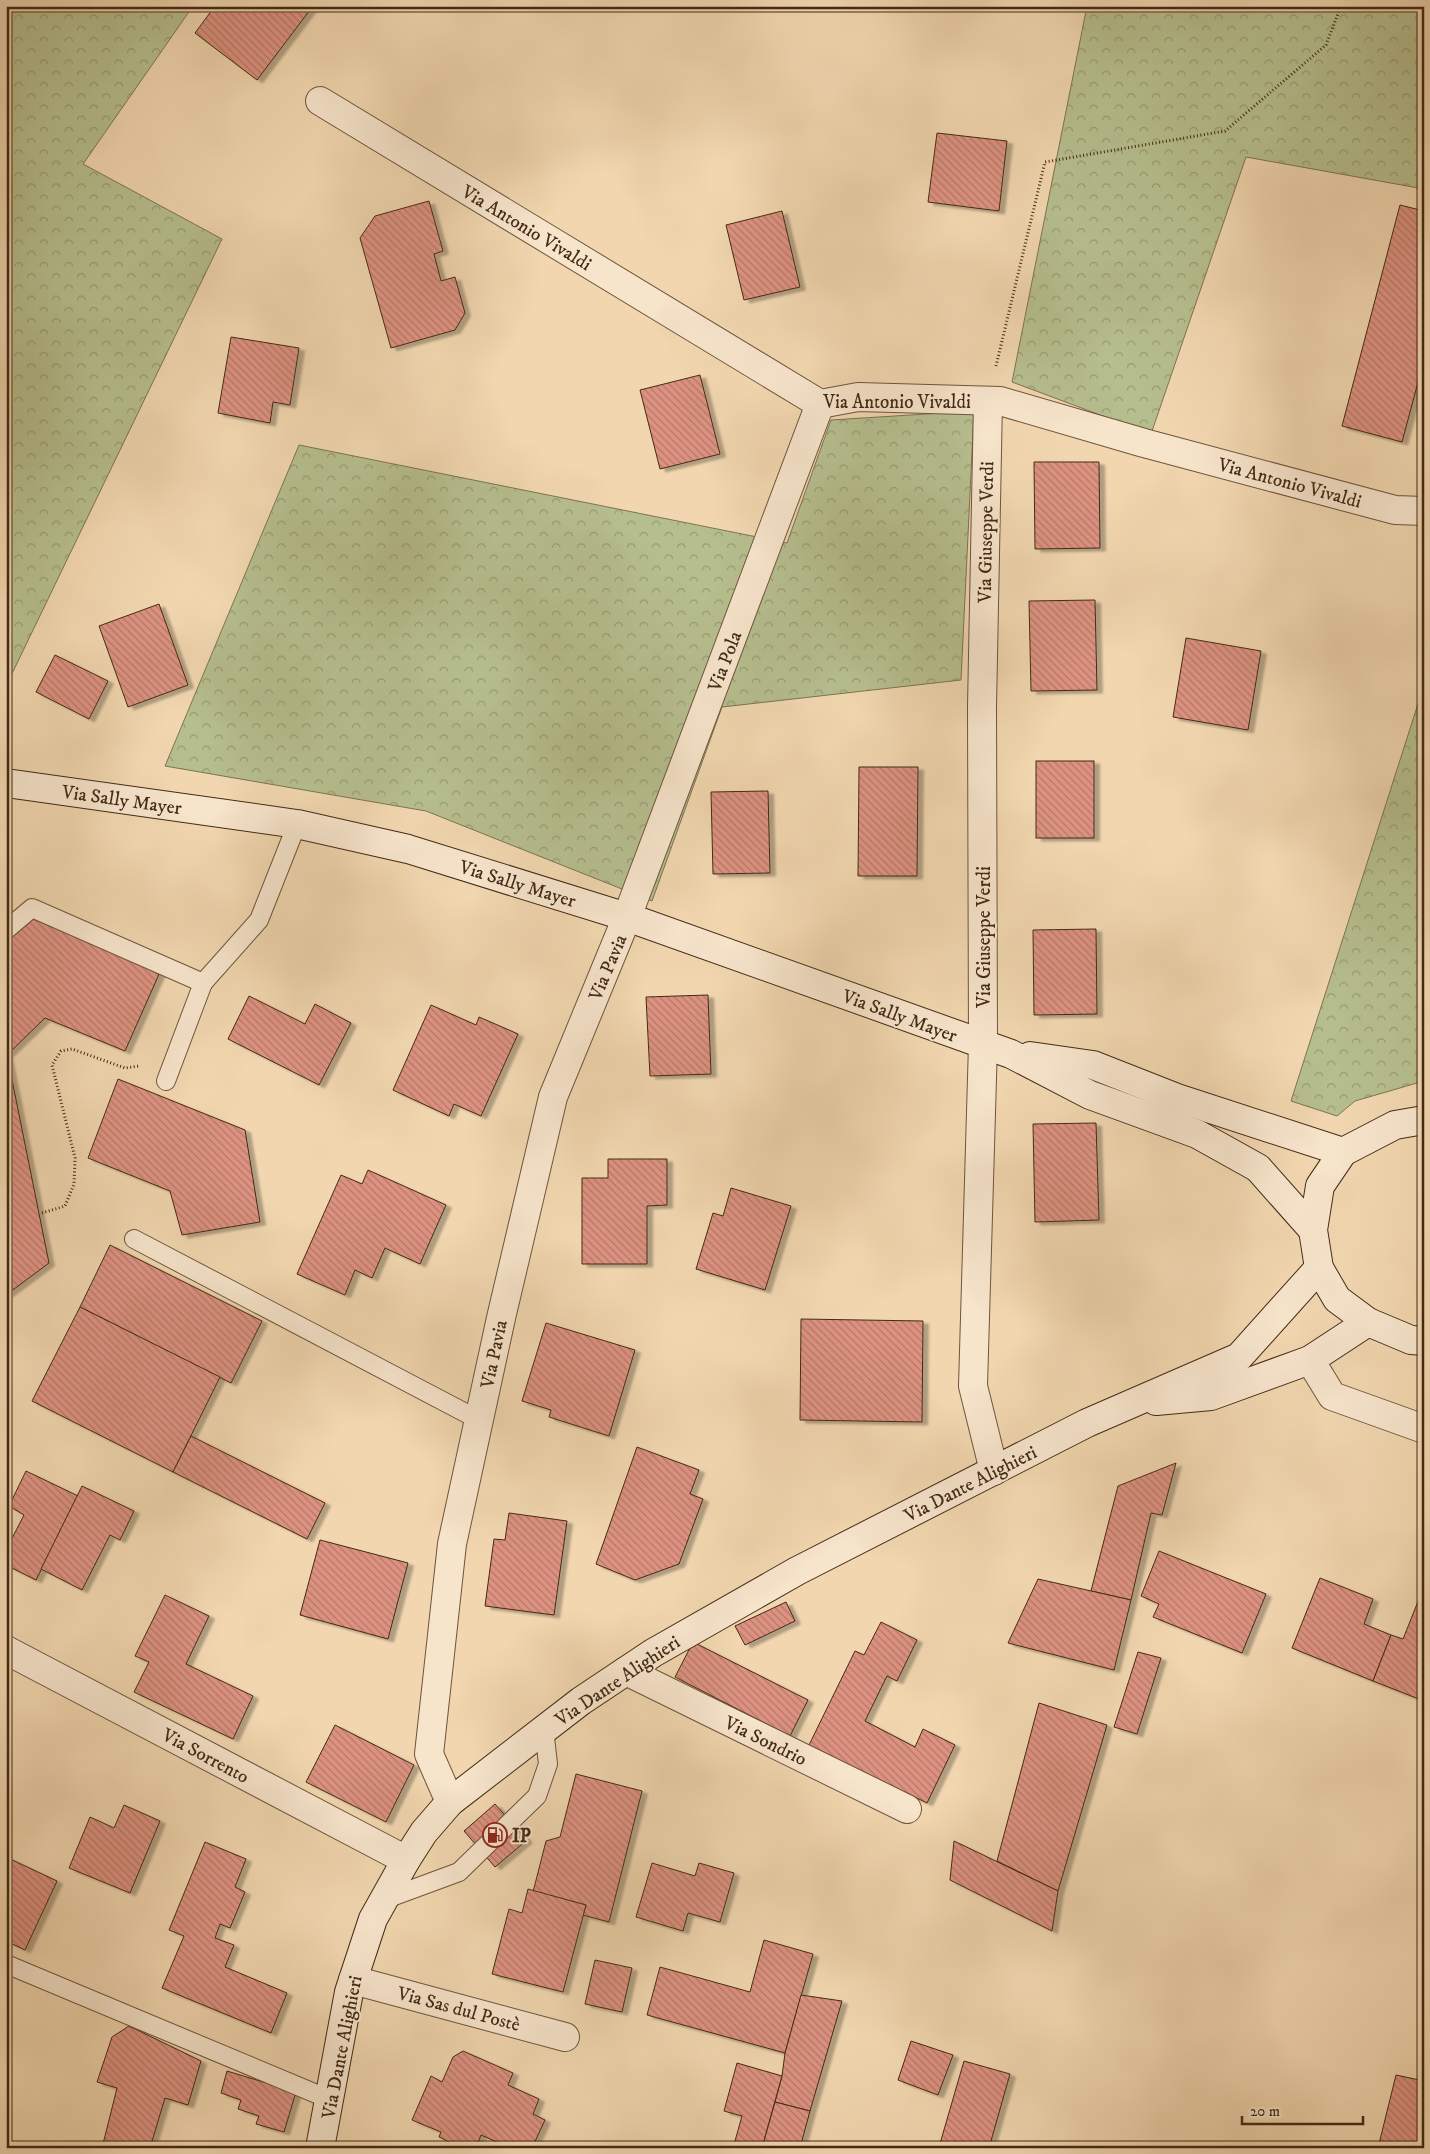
<svg xmlns="http://www.w3.org/2000/svg" width="1430" height="2154" font-family="'IM FELL DW Pica',serif">
	<defs>
		<pattern id="forest-crowns" width="20" height="18" patternUnits="userSpaceOnUse" patternTransform="scale(1.25)"><rect width="20" height="18" fill="#b6be8e"/><path d="M2 6a3 3 0 1 1 6 0M12 15a3 3 0 1 1 6 0" fill="none" stroke="#969b73"/></pattern>
		<pattern id="building-back-hatch" width="6" height="6" patternUnits="userSpaceOnUse" patternTransform="scale(1.25)"><rect width="6" height="6" fill="#dd9281"/><path d="M-1 5l2 2M0 0l6 6M5-1l2 2" fill="none" stroke="#b57768"/></pattern>
		<filter id="shadow"><feDropShadow dx="5.5" dy="3" stdDeviation="1" flood-color="#0004"/></filter>
	</defs>
	<rect width="100%" height="100%" fill="#f1d6af"/>
	<filter id="stains"><feTurbulence type="fractalNoise" baseFrequency=".004" numOctaves="4"/><feColorMatrix values="0 0 0 0 .2 0 0 0 0 .09 0 0 0 0 .02 0 0 0 .5 -.17"/></filter>
	<radialGradient id="worn" r=".72"><stop offset=".6" stop-color="#630" stop-opacity="0"/><stop offset="1" stop-color="#630" stop-opacity=".3"/></radialGradient>
	<!-- forest -->
	<g fill="url(#forest-crowns)" stroke="#7c7452">
		<path d="M6,6H193L83,164L222,239L6,686Z"/>
		<path d="M1087,6H1424V189L1246,157L1151,434L1012,382Z"/>
		<path d="M974,411L961,680L722,707L652,901L426,811L165,766L299,445L787,543L831,420Z"/>
		<path d="M1424,685V1081L1355,1101L1337,1116L1291,1101Z"/>
	</g>
	<!-- building -->
	<g fill="url(#building-back-hatch)" stroke="#432a15" filter="url(#shadow)">
		<path d="M215,6H313L257,80L195,33Z"/>
		<path d="M937,133L1007,141L999,211L928,202Z"/>
		<path d="M429,201L443,251L434,254L441,281L455,277L465,313L455,330L391,348L360,238L375,216Z"/>
		<path d="M1400,205L1424,211V360L1402,442L1342,426Z"/>
		<path d="M782,211L800,287L744,300L726,225Z"/>
		<path d="M231,337L299,348L290,405L273,402L270,423L218,413Z"/>
		<path d="M700,375L720,454L660,469L640,390Z"/>
		<path d="M1034,462H1099L1100,548L1035,549Z"/>
		<path d="M1095,600L1097,690L1031,691L1029,601Z"/>
		<path d="M159,604L188,685L128,707L99,626Z"/>
		<path d="M1186,638L1261,651L1248,730L1173,717Z"/>
		<path d="M55,655L108,681L89,719L36,692Z"/>
		<rect x="1036" y="761" width="58" height="77"/>
		<path d="M859,767H918L917,876H858Z"/>
		<path d="M768,791L770,873L713,874L711,792Z"/>
		<path d="M31,918L160,972L125,1051L45,1018L7,1055L49,1263L6,1295V940Z"/>
		<path d="M1096,929L1097,1014L1034,1015L1033,930Z"/>
		<path d="M708,995L711,1074L650,1076L646,997Z"/>
		<path d="M249,996L305,1024L315,1004L351,1023L319,1085L228,1039Z"/>
		<path d="M431,1005L476,1025L479,1017L518,1034L481,1116L454,1104L449,1116L393,1090Z"/>
		<path d="M118,1079L245,1130L260,1222L182,1235L170,1191L88,1158Z"/>
		<path d="M1096,1123L1099,1220L1035,1222L1033,1124Z"/>
		<path d="M608,1159H667V1205L647,1206V1264H582V1178H608Z"/>
		<path d="M368,1170L446,1205L420,1264L385,1248L372,1278L355,1270L345,1295L297,1274L341,1175L362,1184Z"/>
		<path d="M731,1188L791,1206L765,1290L696,1269L713,1213L723,1216Z"/>
		<path d="M110,1245L262,1321L231,1383L80,1307Z"/>
		<path d="M80,1307L220,1377L173,1472L32,1401Z"/>
		<path d="M801,1319L923,1321L922,1422L800,1420Z"/>
		<path d="M546,1323L635,1350L609,1436L549,1417L551,1410L522,1401Z"/>
		<path d="M191,1436L325,1503L307,1539L173,1472Z"/>
		<path d="M637,1447L699,1470L690,1494L703,1499L679,1564L635,1580L596,1564Z"/>
		<path d="M1176,1463L1162,1515L1151,1513L1131,1600L1091,1591L1118,1486Z"/>
		<path d="M26,1471L78,1496L36,1580L6,1565V1550L24,1515L9,1506Z"/>
		<path d="M82,1486L134,1511L120,1540L110,1535L82,1590L41,1569Z"/>
		<path d="M509,1513L567,1521L554,1615L485,1606L494,1539L505,1540Z"/>
		<path d="M320,1540L408,1563L388,1639L300,1615Z"/>
		<path d="M1159,1551L1266,1594L1242,1653L1153,1617L1159,1604L1141,1596Z"/>
		<path d="M1320,1578L1373,1599L1364,1624L1391,1635L1373,1681L1292,1648Z"/>
		<path d="M1038,1579L1131,1600L1114,1670L1008,1643Z"/>
		<path d="M1421,1594L1424,1595V1701L1373,1681L1391,1635L1403,1639Z"/>
		<path d="M165,1595L209,1616L186,1664L253,1696L233,1739L134,1692L149,1662L135,1656Z"/>
		<path d="M786,1602L795,1621L745,1645L735,1626Z"/>
		<path d="M881,1622L917,1640L897,1681L887,1676L865,1721L915,1747L923,1729L955,1745L927,1803L809,1745L855,1651L864,1655Z"/>
		<path d="M693,1642L808,1700L790,1736L675,1677Z"/>
		<path d="M1138,1652L1161,1658L1137,1734L1114,1727Z"/>
		<path d="M1039,1703L1107,1725L1058,1891L997,1861Z"/>
		<path d="M335,1725L414,1765L386,1822L306,1782Z"/>
		<path d="M576,1774L642,1791L609,1922L583,1915L586,1905L533,1892L546,1841L560,1837Z"/>
		<path d="M495,1804L527,1840L495,1867L464,1831Z"/>
		<path d="M124,1805L160,1821L130,1893L69,1868L90,1817L114,1828Z"/>
		<path d="M954,1841L1058,1891L1052,1931L950,1880Z"/>
		<path d="M205,1842L246,1859L235,1887L245,1892L230,1928L220,1924L215,1938L234,1945L225,1967L287,1993L271,2033L162,1988L184,1936L169,1930Z"/>
		<path d="M6,1857L57,1881L25,1950L6,1941Z"/>
		<path d="M652,1863L695,1876L699,1863L734,1873L720,1922L688,1913L683,1931L636,1917Z"/>
		<path d="M528,1889L586,1905L563,1992L492,1974L509,1909L522,1913Z"/>
		<path d="M764,1940L813,1954L785,2053L647,2015L660,1967L750,1992Z"/>
		<path d="M595,1960L632,1968L622,2012L585,2004Z"/>
		<path d="M801,1995L842,2001L810,2111L775,2102L782,2076L785,2053Z"/>
		<path d="M129,2026L201,2061L188,2105L165,2098L150,2148H102L117,2088L97,2082L112,2037Z"/>
		<path d="M911,2041L953,2055L938,2095L898,2080Z"/>
		<path d="M463,2051L513,2073L508,2085L539,2099L533,2114L545,2120L532,2148H511L481,2135L476,2148H462L439,2137L441,2132L412,2120L431,2076L442,2082L453,2057Z"/>
		<path d="M964,2061L1010,2074L989,2148L939,2147Z"/>
		<path d="M737,2063L782,2076L762,2148H733L742,2116L724,2111Z"/>
		<path d="M227,2071L296,2092L284,2132L256,2124L259,2116L238,2109L241,2100L221,2093Z"/>
		<path d="M1396,2075L1424,2081V2148H1378Z"/>
		<path d="M775,2102L810,2111L800,2148H762Z"/>
	</g>
	<g fill="none" stroke-linecap="round" stroke-linejoin="round">
		<defs>
			<g id="lane">
				<path d="M6,930L32,908L203,983L259,920L297,824"/>
				<path d="M166,1081L203,983"/>
				<path d="M134,1239L479,1420"/>
				<path d="M383,1900L459,1872L537,1796L548,1764L544,1729"/>
				<path d="M6,1964L331,2100"/>
			</g>
			<g id="street">
				<path d="M320,101L820,404L858,397L1000,401L1144,443L1395,510L1424,511"/>
				<path d="M988,401L982,707L983,1044L973,1386L994,1471"/>
				<path d="M1310,1360L1332,1396L1424,1429"/>
				<path d="M6,1650L406,1860"/>
				<path d="M626,1671L907,1809"/>
				<path d="M450,1802L429,1754L452,1544L501,1318L553,1097L627,917L820,404"/>
				<path d="M353,1980L565,2037"/>
			</g>
			<g id="secondary">
				<path d="M6,783L297,824L408,849L627,917L1011,1054L1090,1095L1197,1134L1258,1168L1313,1230"/>
				<path d="M1030,1056L1093,1065L1177,1098L1343,1152"/>
				<path d="M1424,1120L1395,1125L1343,1152L1320,1186L1313,1230L1319,1268L1337,1299L1368,1322L1411,1340L1424,1341"/>
				<path d="M1156,1401L1211,1396L1310,1360L1368,1322"/>
				<path d="M320,2148L349,1992L373,1919L406,1860L424,1832L450,1802L581,1701L653,1653L797,1571L1087,1423L1239,1357L1319,1268"/>
			</g>
		</defs>
		<!-- lane casing -->
		<use href="#lane" stroke="#6e553c" stroke-width="20"/>
		<!-- street casing -->
		<use href="#street" stroke="#6e553c" stroke-width="30"/>
		<!-- secondary casing -->
		<use href="#secondary" stroke="#432a15" stroke-width="30"/>
		<!-- path -->
		<g stroke="#432a15" stroke-width="3" stroke-dasharray="1 2.5" stroke-linecap="butt">
			<path d="M996,366L1045,162L1225,131L1326,45L1341,6"/>
			<path d="M42,1213L65,1206L74,1184L75,1158L52,1065L61,1051L72,1049L125,1068L139,1066"/>
		</g>
		<!-- lane -->
		<use href="#lane" stroke="#f6e4cb" stroke-width="18"/>
		<!-- street -->
		<use href="#street" stroke="#f6e4cb" stroke-width="28"/>
		<!-- secondary -->
		<use href="#secondary" stroke="#f6e4cb" stroke-width="28"/>
	</g>
	<!-- icons -->
	<defs>
		<symbol id="fuel-ring" viewBox="-11 -11 22 22"><circle r="9.5" fill="#f6e4cb" stroke="#8f2418" stroke-width="1.5"/><path d="M-5.5-6h7V0h2V4h1.3V-2.5L3-4.5l.8-.8L6-3V5H2.5V1h-1V6h-7ZM-4.2-4.7v3.2H.2V-4.7Z" fill="#8f2418"/></symbol>
	</defs>
	<g fill-rule="evenodd">
		<use href="#fuel-ring" x="481" y="1821" width="28" height="28"/>
	</g>
	<g text-anchor="middle" stroke-width="4" stroke-linejoin="round" paint-order="stroke">
		<!-- street labels -->
		<g font-size="19" fill="#432a15" stroke="#f6e4cb">
			<text transform="translate(527 227) rotate(31)" y="7">Via Antonio Vivaldi</text>
			<text x="897" y="408">Via Antonio Vivaldi</text>
			<text transform="translate(1290 482) rotate(15)" y="7">Via Antonio Vivaldi</text>
			<text transform="translate(985 532) rotate(-89)" y="7">Via Giuseppe Verdi</text>
			<text transform="translate(724 661) rotate(-69)" y="7">Via Pola</text>
			<text transform="translate(122 799) rotate(8)" y="7">Via Sally Mayer</text>
			<text transform="translate(518 883) rotate(17)" y="7">Via Sally Mayer</text>
			<text transform="translate(983 937) rotate(-90)" y="7">Via Giuseppe Verdi</text>
			<text transform="translate(607 967) rotate(-67)" y="7">Via Pavia</text>
			<text transform="translate(900 1015) rotate(20)" y="7">Via Sally Mayer</text>
			<text transform="translate(493 1354) rotate(-78)" y="7">Via Pavia</text>
			<text transform="translate(970 1483) rotate(-27)" y="7">Via Dante Alighieri</text>
			<text transform="translate(617 1680) rotate(-34)" y="7">Via Dante Alighieri</text>
			<text transform="translate(766 1740) rotate(26)" y="7">Via Sondrio</text>
			<text transform="translate(206 1755) rotate(28)" y="7">Via Sorrento</text>
			<text transform="translate(459 2008) rotate(15)" y="7">Via Sas dul Postè</text>
			<text transform="translate(341 2047) rotate(-79)" y="7">Via Dante Alighieri</text>
		</g>
		<!-- poi labels -->
		<g font-size="19" font-weight="bold" fill="#432a15" stroke="#f6e4cb" text-anchor="start">
			<text x="512" y="1842">IP</text>
		</g>
	</g>
	<!-- margin -->
	<rect width="1430" height="2154" fill="none" stroke="#f1d6af" stroke-width="25"/>
	<rect x="8" y="8" width="1415" height="2139" fill="none" stroke="#432a15" stroke-width="2.5"/>
	<rect x="12" y="12" width="1405" height="2129" fill="none" stroke="#432a15"/>
	<!-- scale -->
	<path d="M1242 2116v8h121v-8" fill="none" stroke="#432a15" stroke-width="2.5"/>
	<text x="1250" y="2116" font-size="15" fill="#432a15" stroke="#f6e4cb" stroke-width="4" paint-order="stroke">20 m</text>
	<rect width="100%" height="100%" filter="url(#stains)"/>
	<rect width="100%" height="100%" fill="url(#worn)"/>
</svg>
